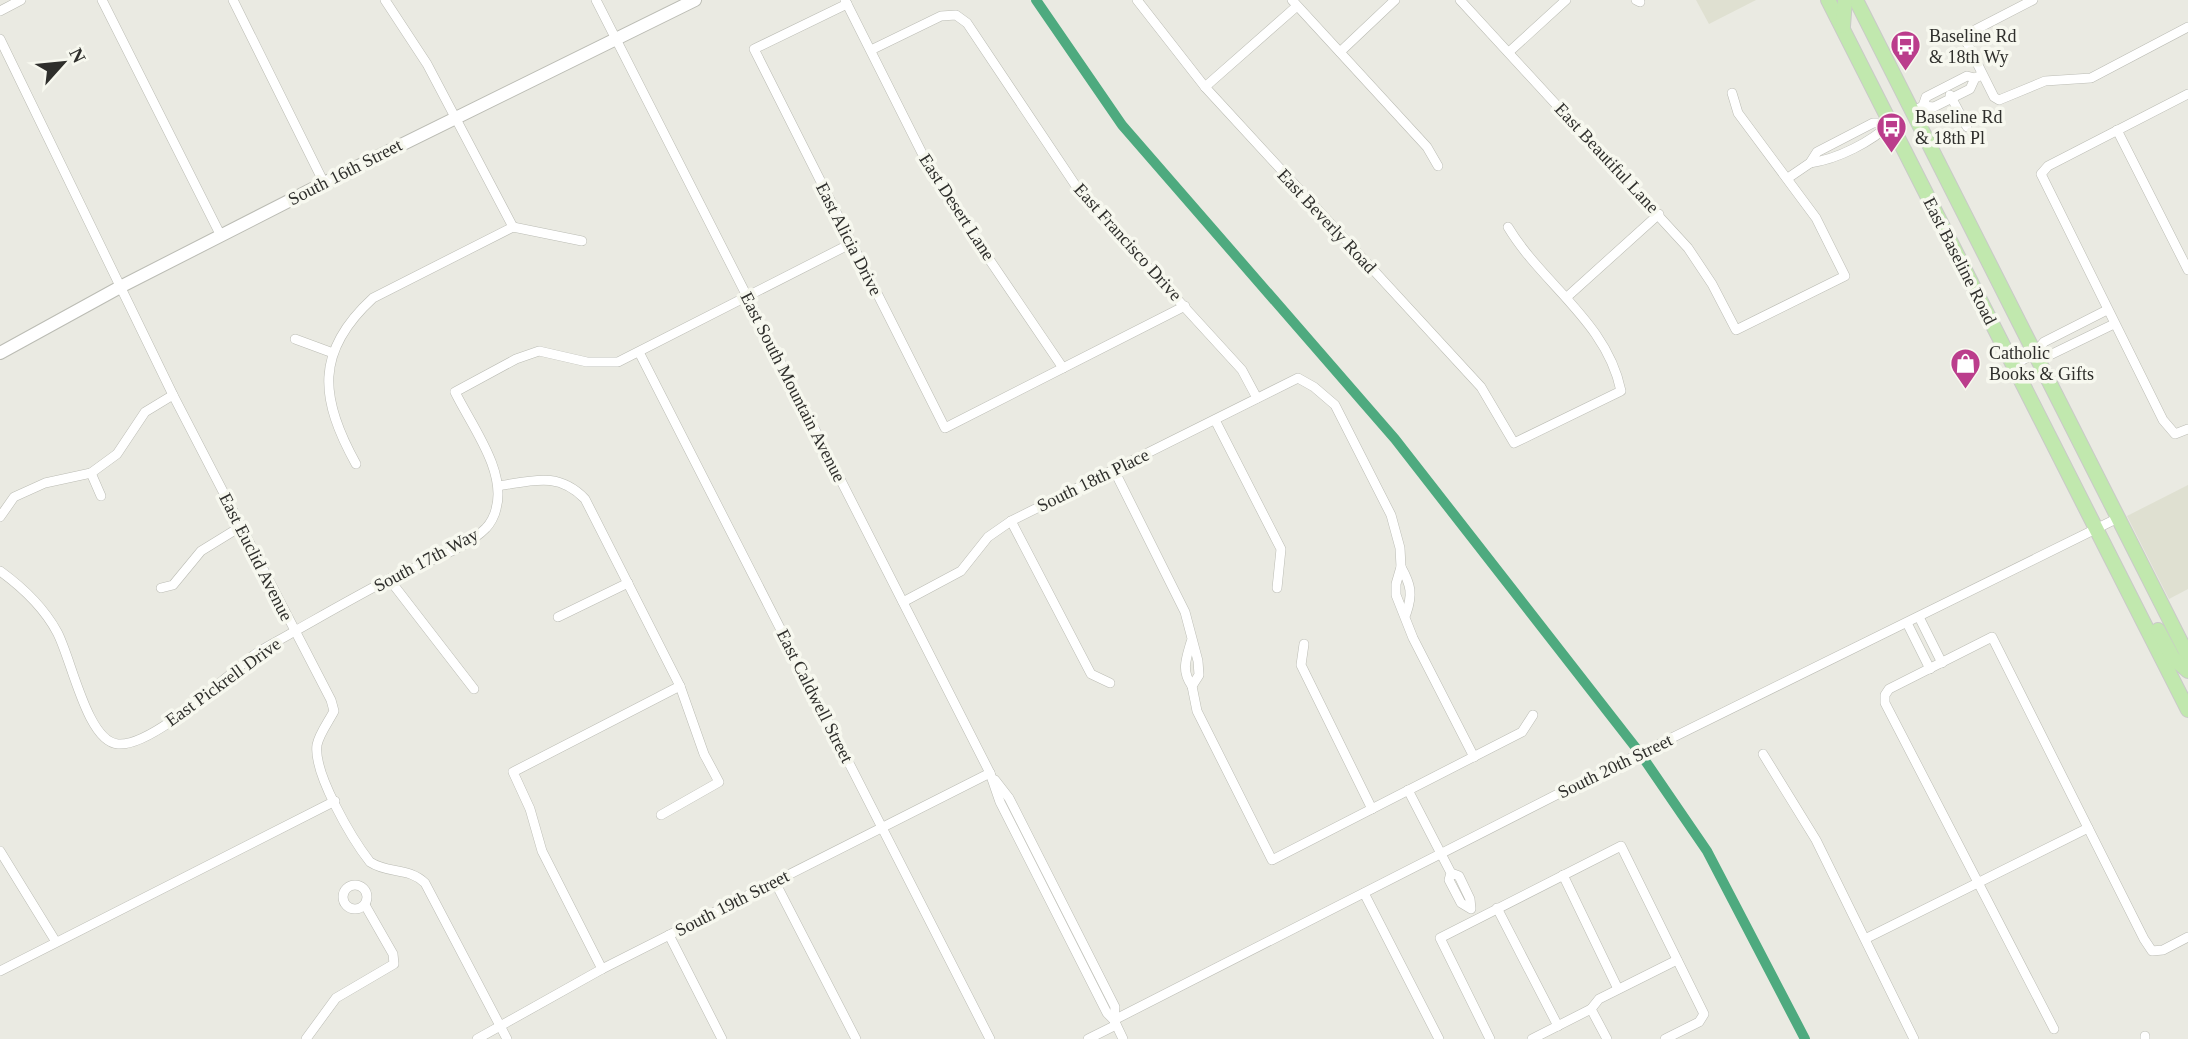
<svg xmlns="http://www.w3.org/2000/svg" width="2188" height="1039" font-family="Georgia,serif">
	<rect width="100%" height="100%" fill="#eaeae2"/>
	<!-- built -->
	<g fill="#dfe0d1">
		<path d="M1696,0H1756L1709,24Z"/>
		<path d="M2188,485V589L2169,599L2127,516Z"/>
	</g>
	<g fill="none" stroke-linecap="round" stroke-linejoin="round">
		<!-- canal -->
		<g stroke="#4eaa7f" stroke-width="10">
			<path d="M1036,0L1122,125L1395,439L1636,748"/>
			<path d="M1644,759L1707,851L1805,1039"/>
		</g>
		<defs>
			<g id="street">
				<path d="M102,0L221,236"/>
				<path d="M233,0L324,183"/>
				<path d="M385,0L427,64L513,227"/>
				<path d="M596,0L990,773L1000,802L1107,1013L1114,1020L1123,1039"/>
				<path d="M845,0L936,181L1063,368"/>
				<path d="M1137,0L1205,87L1481,387L1514,443L1621,391C1607,322 1542,284 1508,227"/>
				<path d="M1292,0L1427,147L1438,166"/>
				<path d="M1460,0L1688,248L1712,284L1736,330L1845,276L1816,218L1738,113L1732,93"/>
				<path d="M1636,0L1640,2"/>
				<path d="M2033,0L1971,32L1967,43L1994,97L1999,100L2045,81L2091,78L2188,27"/>
				<path d="M847,4L754,49L945,428L1185,306"/>
				<path d="M0,11L21,0"/>
				<path d="M0,39L173,395L331,700L334,711C329,721 319,734 317,745C313,773 352,839 370,862C388,874 409,867 425,883L507,1039"/>
				<path d="M871,50L941,16L956,15L967,23L1082,195L1242,370L1257,398"/>
				<path d="M1340,52L1395,0"/>
				<path d="M1509,52L1566,0"/>
				<path d="M1205,87L1297,6"/>
				<path d="M2188,94L2048,166L2041,174L2163,420L2175,434L2188,429"/>
				<path d="M1950,95L1967,127"/>
				<path d="M1923,106L1926,97L1967,76L1975,78"/>
				<path d="M1912,112L1923,106L1934,107L1970,89L1975,78L1982,75"/>
				<path d="M2117,130L2188,270"/>
				<path d="M1810,163C1838,159 1871,142 1891,123"/>
				<path d="M1788,178L1810,163L1817,152L1873,123H1891"/>
				<path d="M1567,297L1659,214"/>
				<path d="M295,339L333,353"/>
				<path d="M640,354L990,1039"/>
				<path d="M2034,354L2050,355L2114,324"/>
				<path d="M2013,365L2034,354L2044,342L2107,310"/>
				<path d="M1215,420L1281,549L1277,588"/>
				<path d="M356,464C320,399 314,352 373,298L513,227L582,241"/>
				<path d="M1114,470L1185,612L1198,661L1199,675L1192,686L1197,711L1272,860L1522,732L1533,715"/>
				<path d="M91,473L101,496"/>
				<path d="M498,486C532,481 558,471 585,499L680,686L704,754L719,782L661,815"/>
				<path d="M0,517L14,497L45,483L91,473L117,454L145,412L173,395"/>
				<path d="M1011,521L1091,674L1110,683"/>
				<path d="M1401,567C1411,585 1413,594 1406,614"/>
				<path d="M0,571C22,587 44,608 57,632C71,657 87,742 118,744C153,747 227,675 254,655C267,646 282,639 295,631C327,613 360,594 393,577C420,564 466,549 486,528C490,524 495,515 496,509C507,471 471,425 455,392L516,359L539,351L587,362H618L852,243"/>
				<path d="M389,579L474,689"/>
				<path d="M161,588L173,585L201,551L240,527"/>
				<path d="M903,602L961,571L988,537L1011,521L1298,378L1314,387L1335,405L1391,515L1400,548L1401,567L1396,584V595L1413,638L1474,757"/>
				<path d="M558,617L628,583"/>
				<path d="M1919,617L1942,663"/>
				<path d="M1907,623L1930,669"/>
				<path d="M1191,642C1186,659 1181,671 1192,686"/>
				<path d="M1304,644L1301,665L1372,809"/>
				<path d="M1763,754L1816,840L1914,1039"/>
				<path d="M995,780L1009,798L1115,1007L1114,1020"/>
				<path d="M1408,790L1451,873L1459,876L1470,899L1471,909L1461,903L1449,880L1451,873"/>
				<path d="M0,851L56,942"/>
				<path d="M1563,875L1618,989"/>
				<path d="M775,882L856,1039"/>
				<circle cx="355" cy="897" r="12"/>
				<path d="M1364,893L1439,1039"/>
				<path d="M1497,908L1558,1026"/>
				<path d="M669,935L722,1039"/>
				<path d="M1867,938L2088,828"/>
				<path d="M602,969L542,851L530,809L513,772L680,686"/>
				<path d="M0,971L335,801"/>
				<path d="M1591,1009L1607,1039"/>
				<path d="M1114,1020L1556,795L2118,518"/>
				<path d="M2054,1029L1885,703V695L1889,689L1992,637L2144,939L2152,951L2163,950L2188,937"/>
				<path d="M306,1039L336,998L394,964L393,954L365,905"/>
				<path d="M477,1039L602,969L990,773"/>
				<path d="M1088,1039L1116,1025"/>
				<path d="M1490,1039L1440,938L1621,846L1704,1014L1699,1022L1665,1039"/>
				<path d="M1532,1039L1591,1009L1599,999L1677,960"/>
				<path d="M2145,1039V1036"/>
			</g>
			<path id="secondary" d="M0,353L122,286L324,183L695,0"/>
			<g id="primary">
				<path d="M1828,0L2188,710"/>
				<path d="M1856,0L2188,656"/>
				<path d="M1843,26L1845,0"/>
				<path d="M2158,630L2173,658L2188,671"/>
			</g>
		</defs>
		<!-- street casing -->
		<use href="#street" stroke="#bbbcb4" stroke-width="10"/>
		<!-- secondary casing -->
		<use href="#secondary" stroke="#bbbcb4" stroke-width="14"/>
		<!-- primary casing -->
		<use href="#primary" stroke="#c9c9c8" stroke-width="16"/>
		<!-- street -->
		<use href="#street" stroke="#fff" stroke-width="9"/>
		<!-- secondary -->
		<use href="#secondary" stroke="#fff" stroke-width="12"/>
		<!-- primary -->
		<use href="#primary" stroke="#c1e8ae" stroke-width="14"/>
	</g>
	<!-- icons -->
	<defs>
		<symbol id="bus-pin" viewBox="-11 -11 22 30"><path d="M0 17L-7.5 6A9.5 9.5 0 1 1 7.5 6Z" fill="#bb3d8c" stroke="#f7f8ef"/><path d="M-5-6H5V4H4V6H2V4H-2V6H-4V4H-5ZM-3.5-4V0h7V-4ZM-3.5 1.2v1.5H-2V1.2ZM2 1.2v1.5H3.5V1.2Z" fill="#fff"/></symbol>
		<symbol id="shop-pin" viewBox="-11 -11 22 30"><path d="M0 17L-7.5 6A9.5 9.5 0 1 1 7.5 6Z" fill="#bb3d8c" stroke="#f7f8ef"/><path d="M-5-2.5h2.3a2.7 3.5 0 0 1 5.4 0H5L5.5 6h-11ZM-1.5-2.5h3a1.5 2.3 0 0 0-3 0Z" fill="#fff"/></symbol>
	</defs>
	<g fill-rule="evenodd">
		<use href="#bus-pin" x="1888" y="28" width="35" height="47"/>
		<use href="#bus-pin" x="1874" y="110" width="35" height="47"/>
		<use href="#shop-pin" x="1948" y="346" width="35" height="47"/>
	</g>
	<g text-anchor="middle" stroke-width="7" stroke-linejoin="round" paint-order="stroke">
		<!-- poi labels -->
		<g font-size="18" fill="#2f2f2c" stroke="#f7f8ef" text-anchor="start">
			<text x="1929" y="42">Baseline Rd<tspan x="1929" dy="21">&amp; 18th Wy</tspan></text>
			<text x="1915" y="123">Baseline Rd<tspan x="1915" dy="21">&amp; 18th Pl</tspan></text>
			<text x="1989" y="359">Catholic<tspan x="1989" dy="21">Books &amp; Gifts</tspan></text>
		</g>
		<!-- street labels -->
		<g font-size="18" fill="#2f2f2c" stroke="#f7f8ef">
			<text transform="translate(1607 158) rotate(47)" y="6">East Beautiful Lane</text>
			<text transform="translate(345 172) rotate(-27)" y="6">South 16th Street</text>
			<text transform="translate(957 207) rotate(57)" y="6">East Desert Lane</text>
			<text transform="translate(1327 221) rotate(47)" y="6">East Beverly Road</text>
			<text transform="translate(849 239) rotate(63)" y="6">East Alicia Drive</text>
			<text transform="translate(1128 242) rotate(48)" y="6">East Francisco Drive</text>
			<text transform="translate(1960 261) rotate(63)" y="6">East Baseline Road</text>
			<text transform="translate(793 387) rotate(63)" y="6">East South Mountain Avenue</text>
			<text transform="translate(1093 480) rotate(-26)" y="6">South 18th Place</text>
			<text transform="translate(256 557) rotate(63)" y="6">East Euclid Avenue</text>
			<text transform="translate(426 560) rotate(-28)" y="6">South 17th Way</text>
			<text transform="translate(223 682) rotate(-36)" y="6">East Pickrell Drive</text>
			<text transform="translate(815 696) rotate(63)" y="6">East Caldwell Street</text>
			<text transform="translate(1615 766) rotate(-26)" y="6">South 20th Street</text>
			<text transform="translate(732 903) rotate(-27)" y="6">South 19th Street</text>
		</g>
	</g>
	<!-- north arrow -->
	<g transform="translate(63 63) rotate(63)" stroke="#f7f8ef" stroke-width="5" paint-order="stroke">
	<path d="M0-5L12 26L0 18L-12 26Z" fill="#2f2f2c"/>
	<text y="-10" font-size="19" font-weight="bold" text-anchor="middle" fill="#2f2f2c">N</text>
	</g>
</svg>
